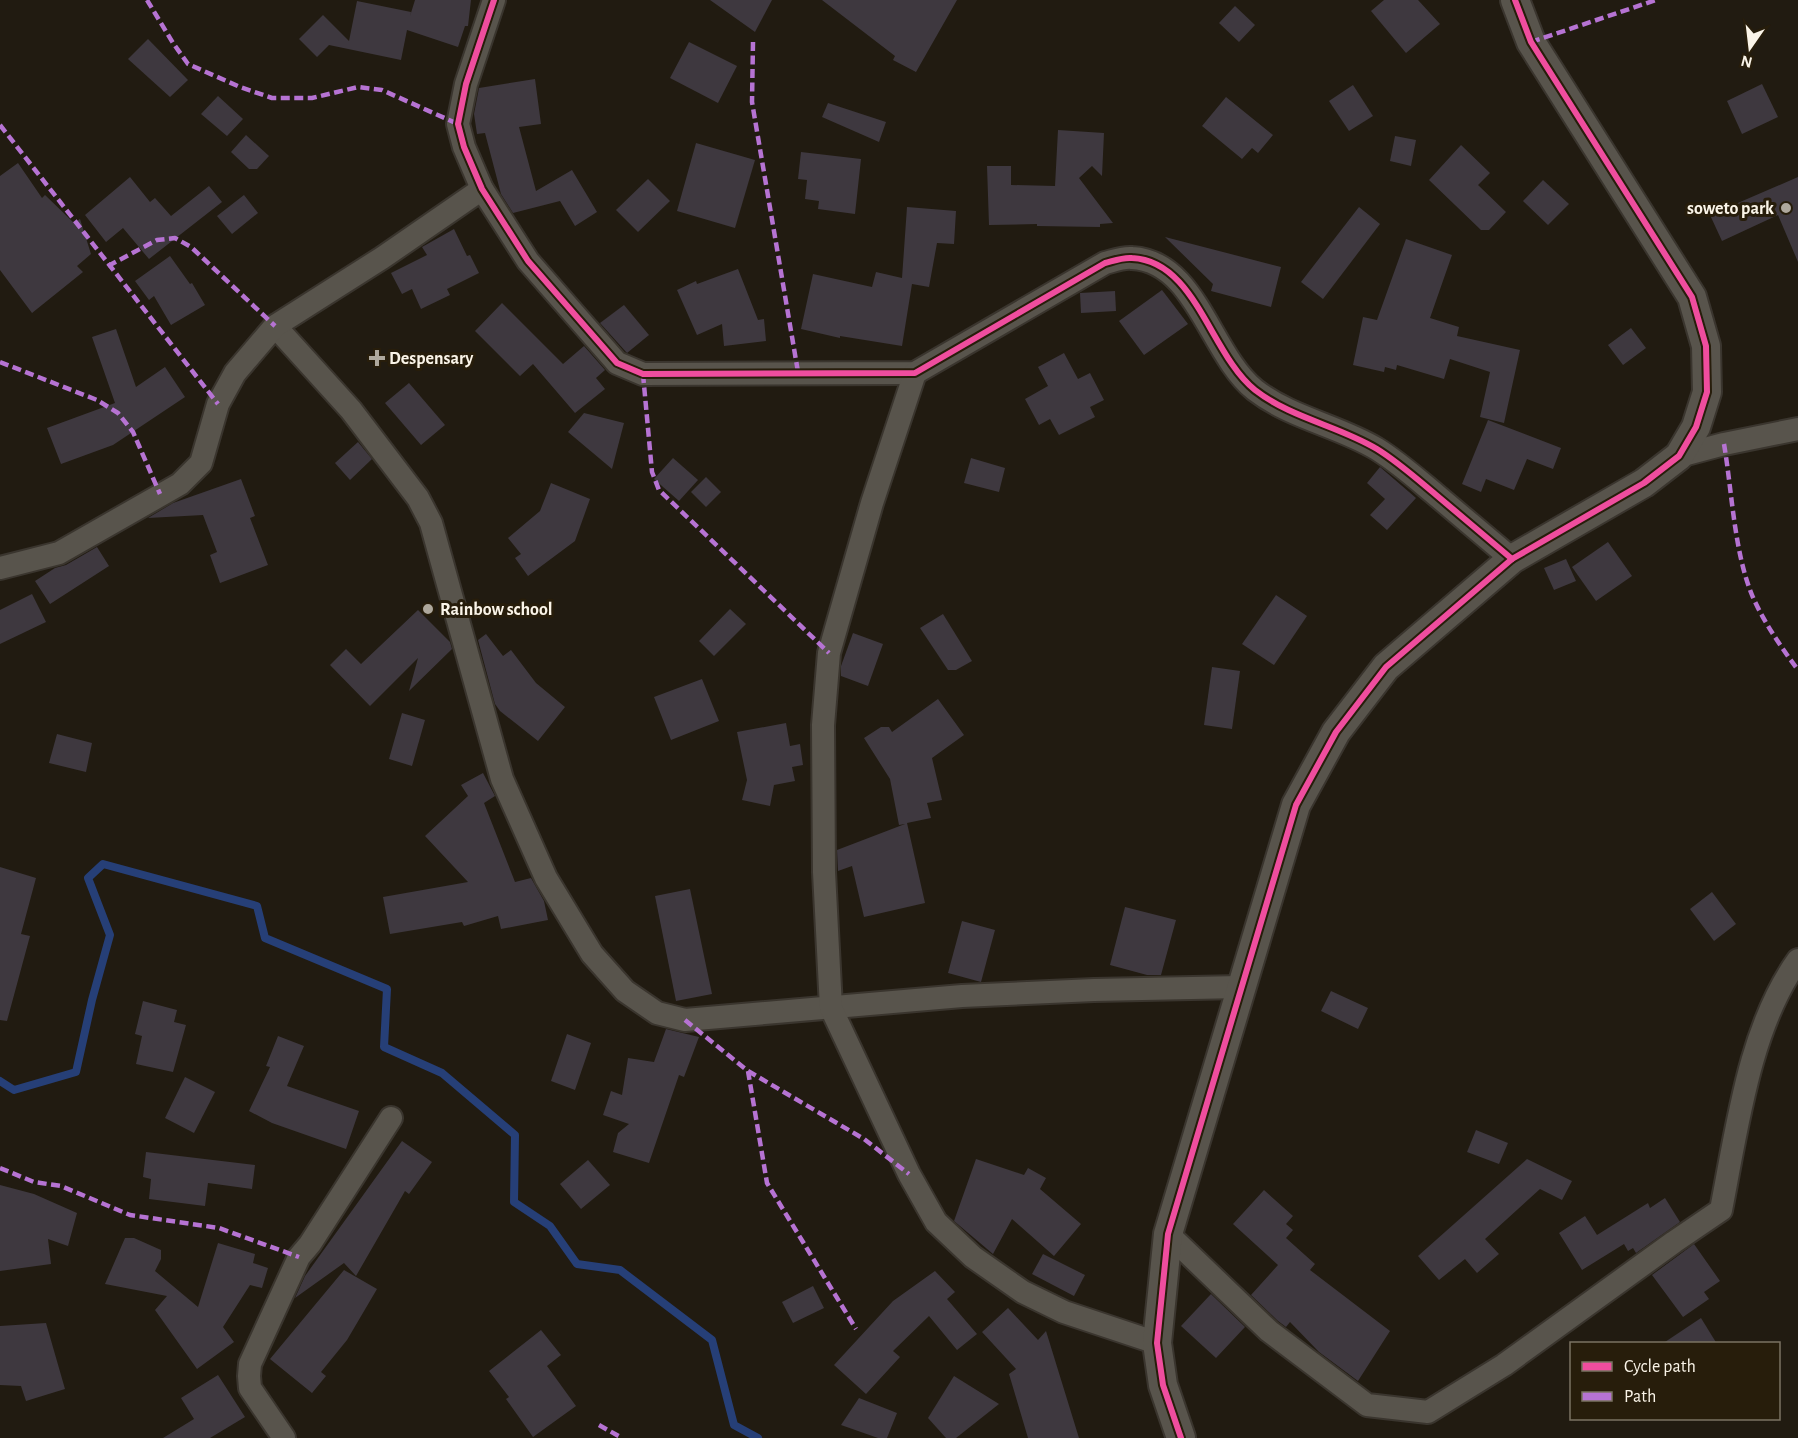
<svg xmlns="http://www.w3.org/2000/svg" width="1798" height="1438" font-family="'Alegreya Sans',sans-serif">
	<rect width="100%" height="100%" fill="#211b11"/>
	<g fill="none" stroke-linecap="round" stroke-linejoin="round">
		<!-- stream -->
		<path stroke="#263f77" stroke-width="8" d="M0,1081L14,1090L76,1072L92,1000L110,935L88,878L103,864L257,906L265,938L387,989L384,1047L442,1073L515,1135L514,1202L550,1226L577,1264L620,1270L712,1340L734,1425L758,1438"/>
	</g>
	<!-- building -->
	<g fill="#3e383f">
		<path d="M415,0H471L468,26H465L458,47L407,30L401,60L329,45L317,57L299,39L323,15L349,41L357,1L411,12L410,16Z"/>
		<path d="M710,0H772L755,32Z"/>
		<path d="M822,0H957L916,72L893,60L895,56Z"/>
		<path d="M1384,0H1418L1440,24L1406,53L1371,11Z"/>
		<path d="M1235,6L1255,25L1239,42L1219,23Z"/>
		<path d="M148,39L188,80L170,97L128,59Z"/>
		<path d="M689,42L737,66L718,103L670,78Z"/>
		<path d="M535,79L541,124L519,127L536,191L572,170L597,212L575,226L560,201L513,213L501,194L485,133L477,134L474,114L479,88Z"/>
		<path d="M1762,84L1778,117L1742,134L1727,101Z"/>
		<path d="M1353,85L1373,116L1349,131L1329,101Z"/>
		<path d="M218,96L243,119L227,136L201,114Z"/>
		<path d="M1226,97L1273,135L1258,153L1252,148L1242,159L1202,126Z"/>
		<path d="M828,103L886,122L879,142L822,117Z"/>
		<path d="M1058,130L1104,133L1102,176L1092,166L1079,178L1113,223L1100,224V227L1037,226V224L989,225L987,166H1011V185L1055,186Z"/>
		<path d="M246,135L269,156L257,169H249L231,152Z"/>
		<path d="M1395,136L1416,140L1411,166L1390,161Z"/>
		<path d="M696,143L755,160L735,228L677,211Z"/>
		<path d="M1461,145L1490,173L1478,185L1506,212L1489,230H1481L1429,180Z"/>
		<path d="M801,152L861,159L855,214L818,209L819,201L805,199L807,180L798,179Z"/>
		<path d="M18,163L42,198L45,195L74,223L80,219L91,254L77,266L83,272L32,313L0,270V176Z"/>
		<path d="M130,177L150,202L155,198L171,216L209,186L222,202L149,259L123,228L106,242L85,215Z"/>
		<path d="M1798,177V262L1778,215L1722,241L1710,215Z"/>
		<path d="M648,179L670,201L638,232L616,210Z"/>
		<path d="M1543,180L1569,204L1548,225L1523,201Z"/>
		<path d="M244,195L258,213L232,234L217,216Z"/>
		<path d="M907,207L956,211L954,244L937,243L929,287L912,284L902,346L840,336V338L801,329L813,274L872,287L876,272L902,278Z"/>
		<path d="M1359,207L1380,224L1323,299L1301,282Z"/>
		<path d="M454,229L467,256L470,255L479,273L447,289L450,295L421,309L412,289L402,294L391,273L427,255L422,247Z"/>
		<path d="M1165,237L1281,267L1271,307L1211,291L1213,284Z"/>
		<path d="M1406,239L1452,255L1430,318L1459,327L1457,336L1520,350L1504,423L1480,417L1490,372L1450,359L1444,379L1397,365L1396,370L1385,367L1384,372L1353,365L1363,317L1377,320Z"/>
		<path d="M170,256L190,284L192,283L205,305L171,325L154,296L149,300L135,281Z"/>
		<path d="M738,269L758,320L764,319L766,341L724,346L722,324L697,335L677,290L696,281L697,284Z"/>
		<path d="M1162,290L1188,324L1144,355L1119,321Z"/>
		<path d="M1115,291L1116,311L1081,313L1080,293Z"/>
		<path d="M502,303L563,364L584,346L605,370L596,378L605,389L575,413L533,364L520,376L475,331Z"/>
		<path d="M624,305L649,335L627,353L600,323Z"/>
		<path d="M1631,328L1646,348L1623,365L1608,345Z"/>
		<path d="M116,329L136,387L165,367L185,397L113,445L61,464L47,428L115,403L92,337Z"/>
		<path d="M1064,353L1078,379L1090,373L1104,400L1090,407L1095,417L1059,435L1050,419L1039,425L1025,399L1048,386L1038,367Z"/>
		<path d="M409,383L445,425L421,445L385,403Z"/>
		<path d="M584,413L624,423L612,469L568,432Z"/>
		<path d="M1488,420L1561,448L1553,469L1527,459L1514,490L1486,479L1481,492L1462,484Z"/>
		<path d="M358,442L372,459L350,480L335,463Z"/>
		<path d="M673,458L698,480L679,501L654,479Z"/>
		<path d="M971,458L1005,468L999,492L964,483Z"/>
		<path d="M1380,467L1416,498L1387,530L1370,515L1385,499L1367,483Z"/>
		<path d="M706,477L721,492L706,507L691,492Z"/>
		<path d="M241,479L255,516L250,518L268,565L220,583L210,555L217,552L203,515L148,518L173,503Z"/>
		<path d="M551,483L590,499L575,541L528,576L515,558L521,554L508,538L540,511Z"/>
		<path d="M1608,542L1632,576L1596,601L1572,567Z"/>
		<path d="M97,547L109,566L50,604L35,581L55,568L66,565Z"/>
		<path d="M1566,559L1576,581L1554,590L1544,568Z"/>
		<path d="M32,594L46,622L0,644V610Z"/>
		<path d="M1276,595L1307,616L1274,665L1242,644Z"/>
		<path d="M730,609L746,624L714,656L699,641Z"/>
		<path d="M418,610L450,642L452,649L409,691L418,658L370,706L330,665L346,649L361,664Z"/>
		<path d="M943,614L972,661L956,670H948L920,628Z"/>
		<path d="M853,633L883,644L868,686L841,676V666Z"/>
		<path d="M486,634L503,656L511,650L536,683L565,707L538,741L500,711L495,704L478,640Z"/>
		<path d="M1212,667L1240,671L1232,729L1204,725Z"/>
		<path d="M702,679L719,721L671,740L654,697Z"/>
		<path d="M938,699L964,735L932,758L942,800L927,803L931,818L907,823L925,903L864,917L852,866L838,871L837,850L905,824L899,825L890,779L864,738L881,727H889L892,732Z"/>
		<path d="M402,713L425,720L412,766L389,759Z"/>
		<path d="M786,723L790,746L800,744L803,765L792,767L795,781L774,785L770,806L742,800L747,780L737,732Z"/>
		<path d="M57,734L92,743L86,772L49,763Z"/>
		<path d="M483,773L495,796L484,803L515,882L531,878L544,901L548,920L501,929L498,916L464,926L462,922L390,934L383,897L468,882L425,836L468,796L461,785Z"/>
		<path d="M0,867L36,878L21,934L30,936L7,1021L0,1020Z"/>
		<path d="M690,889L712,994L676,1001L655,896Z"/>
		<path d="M1712,892L1736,924L1714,941L1690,909Z"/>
		<path d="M1125,907L1176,920L1161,975H1147L1110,965Z"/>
		<path d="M962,921L995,930L981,982L948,973Z"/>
		<path d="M1331,991L1368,1008L1358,1029L1321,1011Z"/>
		<path d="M143,1001L177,1010L174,1022L186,1025L173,1072L136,1064L142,1036L135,1034Z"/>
		<path d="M666,1029L699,1037L684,1077L679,1075L649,1163L613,1152L618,1133L629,1124L603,1115L611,1091L622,1095L628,1058L654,1062Z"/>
		<path d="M567,1034L591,1043L575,1090L551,1081Z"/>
		<path d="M278,1036L304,1046L287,1086L359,1111L346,1149L272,1123L249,1111L270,1067L266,1066Z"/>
		<path d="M185,1077L215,1092L194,1133L165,1118Z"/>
		<path d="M1476,1130L1508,1143L1499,1164L1467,1152Z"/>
		<path d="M402,1141L432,1162L409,1194L405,1191L356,1276L344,1263L295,1298L305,1276Z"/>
		<path d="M146,1152L255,1165L252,1189L208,1183L205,1206L149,1199L151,1179L143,1177Z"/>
		<path d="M976,1159L1024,1175L1028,1168L1046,1178L1040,1189L1081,1224L1054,1256L1012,1219L993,1254L954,1221Z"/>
		<path d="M1527,1159L1572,1181L1562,1200L1540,1189L1485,1239L1499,1254L1477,1273L1465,1259L1439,1280L1418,1256Z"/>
		<path d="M588,1160L610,1185L581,1209L560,1184Z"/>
		<path d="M0,1185L34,1194L77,1213L68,1246L48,1239L51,1264L0,1271Z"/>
		<path d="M1264,1190L1293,1216L1286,1224L1293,1230L1286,1238L1315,1264L1310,1270L1390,1331L1358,1381L1319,1352L1290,1322L1286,1327L1278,1321L1251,1295L1278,1265L1233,1224Z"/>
		<path d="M1665,1198L1680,1222L1636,1253L1633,1248L1628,1251L1624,1244L1582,1270L1559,1233L1585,1216L1597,1235L1648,1203L1650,1208Z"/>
		<path d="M125,1238H134L161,1250V1259L155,1271L198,1307L218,1243L255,1254L253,1263L268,1268L262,1288L250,1285L223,1327L234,1342L197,1369L155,1310L167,1296L105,1284Z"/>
		<path d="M1694,1244L1720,1281L1704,1292L1709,1299L1683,1317L1652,1275Z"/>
		<path d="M1043,1254L1085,1275L1074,1296L1032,1274Z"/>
		<path d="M344,1270L377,1289L347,1340L321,1372L326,1376L312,1393L270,1359Z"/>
		<path d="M935,1271L955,1292L947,1299L977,1334L957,1350L929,1316L893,1351L900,1357L866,1394L834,1365L893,1301Z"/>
		<path d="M813,1286L824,1308L793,1323L782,1302Z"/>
		<path d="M1211,1294L1245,1327L1216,1358L1181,1326Z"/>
		<path d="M1008,1308L1038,1340L1046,1331L1079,1438H1028L1009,1374L1016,1369L982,1332Z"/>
		<path d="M1701,1318L1717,1344H1662Z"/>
		<path d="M46,1323L65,1389L26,1401L21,1386L0,1385V1326Z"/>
		<path d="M541,1330L561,1355L547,1366L576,1406L533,1437L506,1399L509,1397L489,1371Z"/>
		<path d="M218,1375L245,1417L210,1438H163L194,1419L181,1398Z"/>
		<path d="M954,1376L999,1404L956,1438H946L928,1418Z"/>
		<path d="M859,1398L897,1413L887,1438H878L841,1425Z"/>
	</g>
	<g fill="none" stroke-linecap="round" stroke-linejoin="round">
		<defs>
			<g id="minor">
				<path d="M494,0L466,84L458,124L464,147L482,189L528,261L617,363L643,374L915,373L1105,263C1113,261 1123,257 1132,258C1196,261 1210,354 1255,390C1291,418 1339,426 1377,449C1398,462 1417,479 1435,494C1461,516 1486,537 1512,559"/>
				<path d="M275,326L351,410L418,498L431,523L502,779L546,878L592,954L625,991L657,1013L685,1020L962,996L1094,990L1241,987"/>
				<path d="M915,373L872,503L829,653L823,725L824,872L831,1008L909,1174L936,1222L973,1257L1023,1292L1064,1312L1157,1343"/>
				<path d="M1679,456L1724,444L1798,429"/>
				<path d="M0,568L59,553L180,484L201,463L218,404L235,373L275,326L382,258L482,189"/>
				<path d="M1168,1234L1269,1331L1367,1405L1428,1412L1504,1365L1674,1242L1721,1210C1737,1129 1749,1028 1798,960"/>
				<path d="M284,1438L250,1388L249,1376L250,1364L299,1257L310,1244L391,1118"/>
			</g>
			<path id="tertiary" d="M1181,1438L1163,1385L1157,1343L1168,1234L1296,805L1336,732L1386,667L1512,559L1644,483L1679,456L1696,427L1707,392L1706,346L1692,297L1531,42L1515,0"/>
		</defs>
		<!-- minor casing -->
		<use href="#minor" stroke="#3a352e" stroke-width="26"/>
		<!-- tertiary casing -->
		<use href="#tertiary" stroke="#3a352e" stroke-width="32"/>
		<!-- minor -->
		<use href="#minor" stroke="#58544c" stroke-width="22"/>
		<!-- tertiary -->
		<use href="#tertiary" stroke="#58544c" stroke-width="28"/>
		<!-- quiet -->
		<g stroke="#b673d3" stroke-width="4.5" stroke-dasharray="9 4.5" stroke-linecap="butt">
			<path d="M147,0L173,43L188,64L240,87L272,98H312L358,87L382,90L458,124"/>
			<path d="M753,42L752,102L798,372"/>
			<path d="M1531,42L1656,0"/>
			<path d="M0,125L218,404"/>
			<path d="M108,266L157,240L175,238L191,247L275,326"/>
			<path d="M0,362L97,400L118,413L133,432L160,494"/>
			<path d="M643,374L652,472L659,490L829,653"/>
			<path d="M1724,444C1732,491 1734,551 1752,595C1763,621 1781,647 1798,670"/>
			<path d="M685,1020L748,1071L864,1139L909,1174"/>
			<path d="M748,1071L767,1183L856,1329"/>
			<path d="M0,1168L34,1182L61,1186L130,1215L219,1228L299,1257"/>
			<path d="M599,1425L622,1438"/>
		</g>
		<defs>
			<g id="cycleway">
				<path d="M494,0L466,84L458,124L464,147L482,189L528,261L617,363L643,374L915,373L1105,263C1113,261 1123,257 1132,258C1196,261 1210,354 1255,390C1291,418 1339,426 1377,449C1398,462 1417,479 1435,494C1461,516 1486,537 1512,559"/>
				<path d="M1181,1438L1163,1385L1157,1343L1168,1234L1296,805L1336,732L1386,667L1512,559L1644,483L1679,456L1696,427L1707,392L1706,346L1692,297L1531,42L1515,0"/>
			</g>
		</defs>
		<!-- cycleway casing -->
		<use href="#cycleway" stroke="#271d0b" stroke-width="10"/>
		<!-- cycleway -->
		<use href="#cycleway" stroke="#ef4d9e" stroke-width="6"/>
	</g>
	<!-- markers -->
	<g fill="#aea89d" stroke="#271d0b" stroke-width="2">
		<circle cx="1786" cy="208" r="6"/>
		<path d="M374 349h6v6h6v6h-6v6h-6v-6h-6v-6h6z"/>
		<circle cx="428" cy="609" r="6"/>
	</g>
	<g text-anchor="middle" stroke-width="6" stroke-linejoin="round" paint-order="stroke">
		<!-- poi labels -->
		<g font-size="18" font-weight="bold" fill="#faf4e8" stroke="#271d0b" text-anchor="start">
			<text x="1774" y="214" text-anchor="end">soweto park</text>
			<text x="389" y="364">Despensary</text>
			<text x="440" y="615">Rainbow school</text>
		</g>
	</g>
	<!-- legend -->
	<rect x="1570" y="1342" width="210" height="78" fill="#271d0b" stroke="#7b7363" stroke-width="1.5"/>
	<rect x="1582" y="1362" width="30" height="9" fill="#ef4d9e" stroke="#7b7363" stroke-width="1.5"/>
	<text x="1624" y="1372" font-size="18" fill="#faf4e8">Cycle path</text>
	<rect x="1582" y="1392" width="30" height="9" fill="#b673d3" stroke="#7b7363" stroke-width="1.5"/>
	<text x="1624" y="1402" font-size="18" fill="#faf4e8">Path</text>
	<!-- north arrow -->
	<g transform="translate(1750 48) rotate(194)" stroke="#271d0b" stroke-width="4.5" paint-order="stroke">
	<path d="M0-4.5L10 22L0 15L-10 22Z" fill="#faf4e8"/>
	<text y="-9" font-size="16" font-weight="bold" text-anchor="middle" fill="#faf4e8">N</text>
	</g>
</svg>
